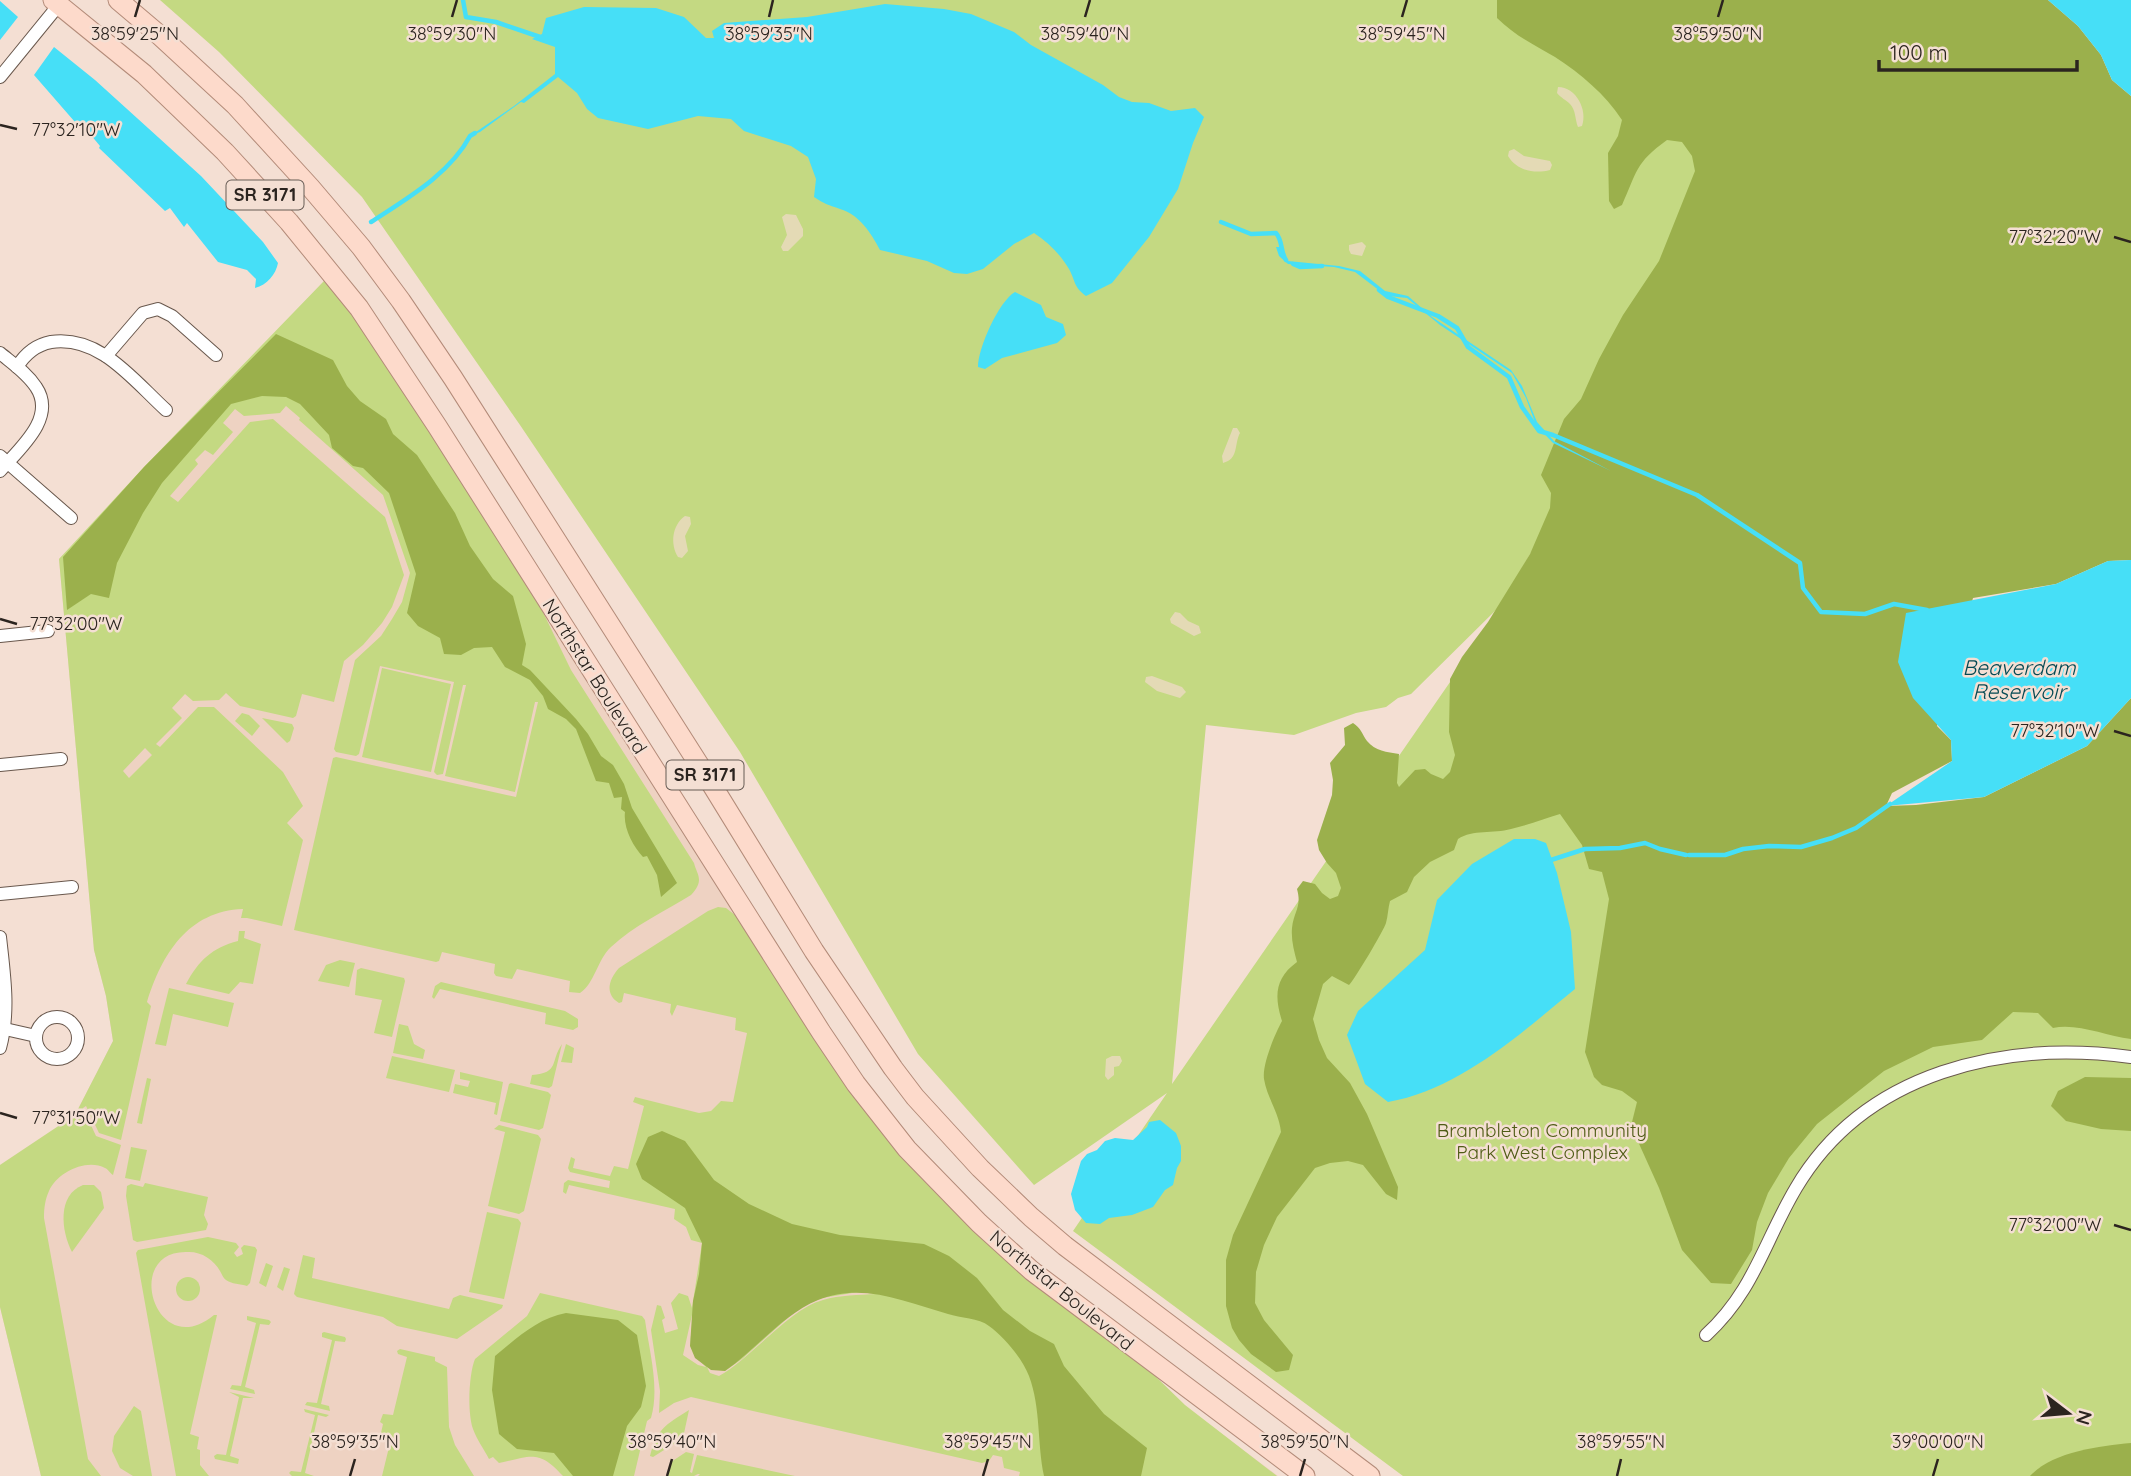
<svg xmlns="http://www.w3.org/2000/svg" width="2131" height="1476" font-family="Quicksand,sans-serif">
	<rect width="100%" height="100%" fill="#f4dfd3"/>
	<!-- built -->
	<path fill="#eed2c2" d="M325,280L406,392L830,1063L900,1152L1183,1405L1278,1476H41L0,1307V1165L75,1115L113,1041L106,996L94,950L59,559Z"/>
	<!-- green -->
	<g fill="#c4d982" fill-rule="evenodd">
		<path d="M160,0H1717L1746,175L1501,605L1411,694L1398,698L1386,707L1356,713L1294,735L1206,725L1172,1084L1623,432L1734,847L2131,850V1476H1403L1073,1231L1167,1093L1034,1185L918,1054L740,752L520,425L362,197L219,52Z"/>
		<path d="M325,280L353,315L406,392L541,608L571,670L694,863C697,875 705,880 691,895C665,911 633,926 611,947C597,960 595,983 580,993L569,992L570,981L517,969L512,979L496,976L494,973L495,964L442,952L439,961L436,962L294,930L333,758L336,757L516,797L538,702H535L515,792L445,776L466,685H463L443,774L437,775L434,772L454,682L380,666L359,754L356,756L336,752L334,749L355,660L381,636L392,619L402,602L410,573L383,495L299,420L300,418L286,406L280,413L244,416L235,409L223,423L233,432L213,455L205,450L195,460L198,464L170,496L178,502L250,422L273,419L385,517L404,575L392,607L382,623L363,645L344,661L334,702L302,694L296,716L293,718L240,706L226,693L219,700L193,701L185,694L172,708L182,718L156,744L160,747L198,707H214L283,772L303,806L287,823L303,840L282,926L247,918H241L243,909C188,911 162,954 147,1002L151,1006L121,1140L99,1133L86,1106L83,1108L96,1136L121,1145L113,1175C110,1173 108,1169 105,1168C87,1158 57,1172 49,1191C45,1200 44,1208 44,1218L88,1459L101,1476H41L0,1307V1165L75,1115L113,1041L106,996L94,950L59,559L144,467ZM145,748L152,755L129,778L123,771Z"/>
		<path d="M382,668L451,684L431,772L362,757Z"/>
		<path d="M242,713L249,715L260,726L252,736L235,721Z"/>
		<path d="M262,718L292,724L294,728L290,741L287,743Z"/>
		<path d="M718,907L726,908L735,915L852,1094L921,1178L967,1224L1150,1371L1185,1405L1277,1476H1019L1020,1472L1004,1468L1002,1457L993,1455L989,1461L982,1463L691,1397L674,1403L659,1413L660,1391L651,1330L657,1305L661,1306L665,1318L662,1320L665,1333L678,1329L671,1303L679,1293L688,1296L692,1308L702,1243L691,1240L686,1227L674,1219L675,1209L569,1185L566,1194L563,1192L564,1183L568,1180L609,1188L610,1181L570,1172L568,1168L571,1157L575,1159L573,1168L610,1176L614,1166L628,1169L644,1106L633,1102L635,1097L699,1113L711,1111L721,1101L733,1102L747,1033L735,1030L736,1018L677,1005L672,1016L670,1012L671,1004L624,993L622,1002L619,1003C604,994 609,979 619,968L708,911ZM858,1292L876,1294C859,1295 840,1295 823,1300C789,1309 753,1357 719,1376L710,1373L707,1367L725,1371L742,1359L799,1308L822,1298ZM692,1315C693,1343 683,1345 706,1367L698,1365L683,1355Z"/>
		<path d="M239,931H245L244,938L261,944L253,984L240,982L229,994L186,984C199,960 212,948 238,941Z"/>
		<path d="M340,960L355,963L349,987L318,981L326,965Z"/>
		<path d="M361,968L404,978L405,981L392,1037L374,1033L382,1000L355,995L357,970Z"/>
		<path d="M441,982L565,1011L578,1019V1027L573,1030L545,1024L546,1013L440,989L434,999L432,997L435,986Z"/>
		<path d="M169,988L234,1003L228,1027L173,1014L166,1046L155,1044Z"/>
		<path d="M399,1024L408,1026L414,1044L425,1050L423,1059L393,1053Z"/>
		<path d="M562,1044L552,1086L549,1088L530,1084L532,1075C560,1073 550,1061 562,1044Z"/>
		<path d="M566,1044L574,1048L572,1063L561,1062Z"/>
		<path d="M392,1056L455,1070L449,1092L386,1078Z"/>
		<path d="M460,1072L503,1082L497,1115L494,1114L496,1103L453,1093L455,1084L468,1087L470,1081L460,1079Z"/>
		<path d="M147,1078L151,1079L142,1124L137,1123Z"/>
		<path d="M511,1083L548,1092L551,1095L543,1128L539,1130L500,1121L509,1084Z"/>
		<path d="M499,1125L538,1135L541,1139L524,1211L519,1214L488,1206L505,1132L494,1129Z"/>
		<path d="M131,1147L147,1150L140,1181L125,1178Z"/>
		<path d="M145,1183L208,1197L204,1215L208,1224L206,1230L137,1242L133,1240L126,1196L127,1186L131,1184L143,1187Z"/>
		<path d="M83,1185H94L101,1192L104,1208L72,1252C61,1231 57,1195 83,1185Z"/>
		<path d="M487,1212L518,1219L521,1223L504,1299L469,1292Z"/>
		<path d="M208,1237L236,1243L239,1247L234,1253L237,1257L243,1254L241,1248L244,1245L255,1247L257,1250L250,1283L247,1286C241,1284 231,1284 226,1280C223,1278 222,1274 220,1271C214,1260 202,1252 189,1252C121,1248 155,1364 214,1315H217L190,1434L199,1437L197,1449L200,1450V1465L209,1476H176L136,1253L138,1250Z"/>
		<path d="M303,1255L315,1258L312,1278L449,1309L453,1298L460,1295L503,1305L502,1308L457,1339L397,1326L383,1317L297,1297L294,1294Z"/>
		<path d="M266,1263L273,1266L266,1287L259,1283Z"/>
		<path d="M284,1267L290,1269L283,1291L277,1287Z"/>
		<circle cx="188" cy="1289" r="12"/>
		<path d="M540,1293L642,1316L645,1320C649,1350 660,1388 651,1418L647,1421L634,1476H563C538,1448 530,1457 499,1463L493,1457L489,1459C484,1449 477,1440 473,1429C467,1412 469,1373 475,1359L527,1316Z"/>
		<path d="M247,1316L269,1320L271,1322L269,1325L260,1324L245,1387L254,1390L255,1394L230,1389L232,1385L241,1386L256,1323L247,1320Z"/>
		<path d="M324,1332L345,1337L346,1339L345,1342L335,1341L321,1404L329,1406L330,1411L305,1405L307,1402L317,1403L332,1340L322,1337V1333Z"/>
		<path d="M400,1349L435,1357V1361L447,1367L449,1427L455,1445L474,1476H382L391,1439L384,1437L381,1433L383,1424L380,1422L383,1414L393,1415L407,1357L398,1354L397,1351Z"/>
		<path d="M229,1392L254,1398H243L230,1456L239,1459L238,1464L215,1459L214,1456L217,1454L226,1455L239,1397Z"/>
		<path d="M134,1406L141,1411L152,1476H133L120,1468L112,1451L114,1436Z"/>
		<path d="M304,1409L329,1415L326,1417L318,1415L305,1473L314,1476H292L289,1473L291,1471L301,1472L315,1415L305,1412Z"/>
		<path d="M689,1410L683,1438L653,1457L650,1456C657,1429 665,1425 689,1410Z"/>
		<path d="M686,1452L694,1454L690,1472L692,1473L697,1455L795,1476H698L700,1474H698L694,1476H668L671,1462Z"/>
	</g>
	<!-- forest -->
	<g fill="#9bb04c">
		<path d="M1497,0H2048L2078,26L2101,55L2112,80L2131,96V560L2108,561L2056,584L1973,598L1937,726L1951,740L1952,761L1892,793L1886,806L1916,805L1984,797L2087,746L2131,698V1039C2105,1036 2078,1023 2053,1028L2038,1013L2013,1012L1982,1040L1933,1047L1884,1071L1817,1124L1789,1158L1768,1193L1757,1222L1752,1250L1731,1284L1711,1283L1682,1250L1659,1188L1631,1126L1637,1102L1622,1091L1602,1085L1594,1077L1585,1052L1609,899L1602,872L1589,869L1582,845L1560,814C1544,819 1528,825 1511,829C1493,834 1473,829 1458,839L1454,850L1430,862L1414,877L1407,892L1390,901C1388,908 1388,916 1386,923C1384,930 1355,979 1349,985L1332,976L1323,984L1313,1019L1319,1040L1327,1058L1350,1083L1367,1114L1398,1187L1397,1200L1386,1194L1363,1165L1348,1161L1330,1163L1315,1168L1277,1217L1264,1245L1256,1272L1255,1303L1264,1320L1293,1355L1289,1370L1276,1372L1251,1354L1239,1340L1232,1328L1226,1306V1260L1233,1235L1281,1132C1279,1112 1267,1098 1264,1079C1262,1064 1275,1034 1282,1021C1274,996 1275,978 1297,962C1294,951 1291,940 1292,928C1294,911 1302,907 1297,889L1303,881L1315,884L1322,893L1330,899L1338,896L1341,888L1336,873L1327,863L1319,850L1317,840L1332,795L1333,780L1330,763L1345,745L1344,728L1353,723C1361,728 1362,734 1367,741C1375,751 1387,752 1399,754L1397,783L1399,787L1415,770L1425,769L1431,774L1443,779L1450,772L1455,755L1449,732L1450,679L1462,657L1488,622L1530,554L1550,508L1551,493L1541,475L1564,419L1581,399L1599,359L1623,315L1659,261L1695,171L1692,156L1682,142L1667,140C1635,163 1637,172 1622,205L1614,209L1609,201L1608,153L1618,136L1622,120C1605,94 1581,74 1555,57C1534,45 1514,35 1497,18Z"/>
		<path d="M276,334L333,360L347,386L360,401L386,419L393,434L417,455L455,513L470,546L493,579L513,596L526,644L522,665L530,670L576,719L588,734L601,756L613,765L624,784L632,808L677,883L661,897L657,875L647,856L643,857C633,846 623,828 625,812L621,809L622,797L614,798L609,783L596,781L576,729L566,719L548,709L543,696L530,680L505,667L492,647L474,648L461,655L444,654L440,638L418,626L407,613L416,574L389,493L363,468L353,466L332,448L329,435L300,404L286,397L262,396L231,404L162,483L143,513L117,563L109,598L91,594L67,610L63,557L144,467Z"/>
		<path d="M2085,1077L2131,1078V1131L2101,1129L2066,1121L2051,1106L2058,1091Z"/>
		<path d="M662,1131L685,1141L714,1180L749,1204L792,1224L840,1235L924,1244L949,1256L977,1278L1003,1310L1030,1331L1054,1344L1064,1366L1104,1414L1147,1448L1141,1476H1044C1037,1443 1041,1408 1029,1376C1022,1358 1004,1337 989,1326C979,1318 960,1318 948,1314C905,1302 863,1282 818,1300C782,1315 757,1349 725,1371L711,1370L695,1358L690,1346L693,1301L699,1274L702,1243L685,1208L642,1179L636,1164L648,1137Z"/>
		<path d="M566,1313L618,1320L637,1335L646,1386L641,1407L627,1426L613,1476H573L554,1453L517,1449L499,1434L492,1390L495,1356C517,1338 538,1318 566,1313Z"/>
		<path d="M2131,1443V1476H2030C2052,1452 2099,1446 2131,1443Z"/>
	</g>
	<!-- sand -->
	<g fill="#e4dab5">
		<path d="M1558,87C1576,87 1588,110 1582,126L1578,127C1575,120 1576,110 1570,104C1566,100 1561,98 1557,93Z"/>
		<path d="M1514,149L1524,156L1550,161L1552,165L1550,170C1535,174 1517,171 1508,156L1509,151Z"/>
		<path d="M786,214L796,215L803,229V236L788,251H783L781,247L787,235L782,217Z"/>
		<path d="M1362,242L1366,246L1362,256L1351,254L1349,250V245Z"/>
		<path d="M1233,428H1237L1240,433C1234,444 1239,459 1223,463L1222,456Z"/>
		<path d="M685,516L690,517L691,524L685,536L688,551L682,558L678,557C670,544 672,525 685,516Z"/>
		<path d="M1175,612L1180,613L1188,621L1199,626L1201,633L1194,636L1171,623L1170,619Z"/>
		<path d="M1152,676L1182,687L1186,692L1180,698L1157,691L1145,682L1146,677Z"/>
		<path d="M1112,1056H1120L1122,1061L1119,1066L1114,1067V1075L1108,1080L1105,1076L1106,1059Z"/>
	</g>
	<!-- water -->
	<g fill="#46dff7">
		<path d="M2048,0H2131V96L2112,80L2101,55L2078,26Z"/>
		<path d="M0,1L18,17L0,40Z"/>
		<path d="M885,4L944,9L971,14L1014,32L1031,45L1103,85L1119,97L1132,102L1149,103L1171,111L1195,108L1204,117L1193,143L1178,189L1149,237L1112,283L1086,296C1073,286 1076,282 1069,269C1060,254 1049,243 1034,233L1014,244L983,269L967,274L954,273L927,261L880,250C871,233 860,215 840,209C829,205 824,204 814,197L816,179L808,157L791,146L744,131L731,119L698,116L648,129L598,118L587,109L577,93L558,77L524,103L521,102L480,132L470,136L514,106L555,74V47L532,39L542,34L546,18L584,7L656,8L684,17L706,38H714L712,31L724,23L807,17Z"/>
		<path d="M54,47L95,80L201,176L263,242L278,263C276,274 267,285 255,288L256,279L247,270L218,262L187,223L184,227L170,208L165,211L99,148L100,146L90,134L88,137L34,75Z"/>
		<path d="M1276,247H1280L1281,254L1288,261L1339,266L1360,271L1385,291L1408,296L1432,317L1511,370L1522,386L1537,422L1554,441L1611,471L1553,443L1536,425L1526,398L1512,373L1440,325L1407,298L1389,296L1380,291L1355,272L1334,267L1288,264L1279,256Z"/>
		<path d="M1015,292L1041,305L1046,317L1063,324L1066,335L1057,343L1002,358L985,369L978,367C978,348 999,301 1015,292Z"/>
		<path d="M2131,560V698L2087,746L1984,797L1886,806L1952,761L1951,740L1913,698L1898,662L1906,613L2056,584L2108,561Z"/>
		<path d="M1514,839H1535L1546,843L1557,873L1571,932L1575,989C1520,1034 1460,1089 1388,1102L1365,1084L1347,1035L1358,1011L1425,950L1437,900L1472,864Z"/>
		<path d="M1160,1120L1176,1133L1181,1146V1161L1177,1168L1173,1185L1165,1190L1153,1207L1132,1215L1109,1218L1100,1224L1086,1223L1075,1210L1071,1194L1081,1161L1087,1154L1097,1150L1105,1141L1115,1138L1133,1140L1147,1127L1149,1122Z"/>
	</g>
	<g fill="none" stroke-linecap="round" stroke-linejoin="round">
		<!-- stream -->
		<g stroke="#46dff7" stroke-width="4.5">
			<path d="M463,0L466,17L496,22L543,38"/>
			<path d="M371,222C406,199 450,174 470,136L475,133"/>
			<path d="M1221,222L1251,234L1276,233C1283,241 1280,251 1286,260"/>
			<path d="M1293,264L1300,267L1322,266"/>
			<path d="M1379,290L1388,297L1438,316L1457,328L1468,347L1509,377L1522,407L1539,431L1553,435L1697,495L1800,563L1803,588L1821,612L1865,614L1894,604L1927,610"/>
			<path d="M1689,855H1725L1743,849L1769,846L1801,847L1832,838L1856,828L1890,804"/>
			<path d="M1551,860L1585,849L1620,848L1645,843L1660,849L1686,855"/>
		</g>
		<defs>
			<g id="minor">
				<path d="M0,77L62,1"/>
				<path d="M0,353C12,363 27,373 36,387C57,418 19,449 0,471"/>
				<path d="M106,356L143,313L158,309L172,316L216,355"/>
				<path d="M17,367C25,354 35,345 51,342C100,335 133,380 166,410"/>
				<path d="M0,456L71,518"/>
				<path d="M0,636L48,631"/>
				<path d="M0,765L61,759"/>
				<path d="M0,894L72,887"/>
				<path d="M0,937C4,974 10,1011 0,1048"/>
				<circle cx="57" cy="1038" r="21"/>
				<path d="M5,1029L36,1036"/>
				<path d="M1706,1335C1754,1291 1764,1242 1796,1188C1865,1071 2005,1040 2131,1057"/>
			</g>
			<g id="primary">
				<path d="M53,0L144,74L225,152L289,222L359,308L437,426L821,1032L856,1084L907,1149L979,1223L1032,1271L1305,1476"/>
				<path d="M118,0L157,33L235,105L310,187L361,247L401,301L453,378L712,785L814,951L893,1068L915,1097L980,1168L1031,1217L1065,1246L1370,1476"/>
			</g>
		</defs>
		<!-- minor casing -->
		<use href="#minor" stroke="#69584d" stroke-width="14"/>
		<!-- primary casing -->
		<use href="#primary" stroke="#b38b79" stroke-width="21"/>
		<!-- minor -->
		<use href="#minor" stroke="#fff" stroke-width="12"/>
		<!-- primary -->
		<use href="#primary" stroke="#fddacb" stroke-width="19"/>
	</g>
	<!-- ticks -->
	<path fill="none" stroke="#2b241f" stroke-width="2.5" d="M135,17L140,0M452,17L457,0M769,17L773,0M1085,17L1090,0M1402,17L1407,0M1718,17L1723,0M0,125L17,129M2114,237L2131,242M0,619L17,624M2114,731L2131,736M0,1113L17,1118M2114,1225L2131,1230M350,1476L355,1459M667,1476L672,1459M983,1476L988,1459M1300,1476L1305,1459M1617,1476L1621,1459M1933,1476L1938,1459"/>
	<g text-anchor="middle" stroke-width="5" stroke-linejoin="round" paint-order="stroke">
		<!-- shield labels -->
		<g fill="#f4dfd3" stroke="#675c55" stroke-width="2">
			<rect x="226.5" y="180.5" width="77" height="29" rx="5"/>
			<rect x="666.5" y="760.5" width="77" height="29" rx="5"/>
		</g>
		<g font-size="18" font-weight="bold" fill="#2b241f">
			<text x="265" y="201">SR 3171</text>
			<text x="705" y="781">SR 3171</text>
		</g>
		<!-- street labels -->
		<g font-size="19" fill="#2b241f" stroke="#f4dfd3">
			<text transform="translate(595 676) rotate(58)" y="7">Northstar Boulevard</text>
			<text transform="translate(1062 1290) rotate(39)" y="7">Northstar Boulevard</text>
		</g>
		<!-- park labels -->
		<g font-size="19" fill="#4f5c15" stroke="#f4dfd3">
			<text x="1542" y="1137">Brambleton Community<tspan x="1542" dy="22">Park West Complex</tspan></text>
		</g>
		<!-- water labels -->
		<g font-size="21" font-style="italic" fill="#034953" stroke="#f4dfd3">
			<text x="2019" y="675">Beaverdam<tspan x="2019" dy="24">Reservoir</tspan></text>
		</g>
	</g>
	<g font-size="18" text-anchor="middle" fill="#2b241f" stroke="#f4dfd3" stroke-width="5" stroke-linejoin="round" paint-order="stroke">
		<text x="135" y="40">38°59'25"N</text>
		<text x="452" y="40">38°59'30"N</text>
		<text x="769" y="40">38°59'35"N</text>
		<text x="1085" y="40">38°59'40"N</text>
		<text x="1402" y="40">38°59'45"N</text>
		<text x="1718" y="40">38°59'50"N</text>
		<text x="76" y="136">77°32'10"W</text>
		<text x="2055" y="243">77°32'20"W</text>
		<text x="76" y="630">77°32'00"W</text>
		<text x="2055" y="737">77°32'10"W</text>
		<text x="76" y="1124">77°31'50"W</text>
		<text x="2055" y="1231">77°32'00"W</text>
		<text x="355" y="1448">38°59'35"N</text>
		<text x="672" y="1448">38°59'40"N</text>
		<text x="988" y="1448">38°59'45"N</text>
		<text x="1305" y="1448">38°59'50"N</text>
		<text x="1621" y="1448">38°59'55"N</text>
		<text x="1938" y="1448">39°00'00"N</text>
	</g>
	<!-- north arrow -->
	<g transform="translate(2068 1413) rotate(106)" stroke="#f4dfd3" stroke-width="5" paint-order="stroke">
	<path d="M0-5L12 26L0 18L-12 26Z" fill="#2b241f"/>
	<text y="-10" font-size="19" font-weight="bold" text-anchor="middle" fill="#2b241f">N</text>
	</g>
	<!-- scale -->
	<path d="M1879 60v10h198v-10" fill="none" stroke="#2b241f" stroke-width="3.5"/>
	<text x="1890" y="60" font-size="21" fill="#2b241f" stroke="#f4dfd3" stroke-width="5" paint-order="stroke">100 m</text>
</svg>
